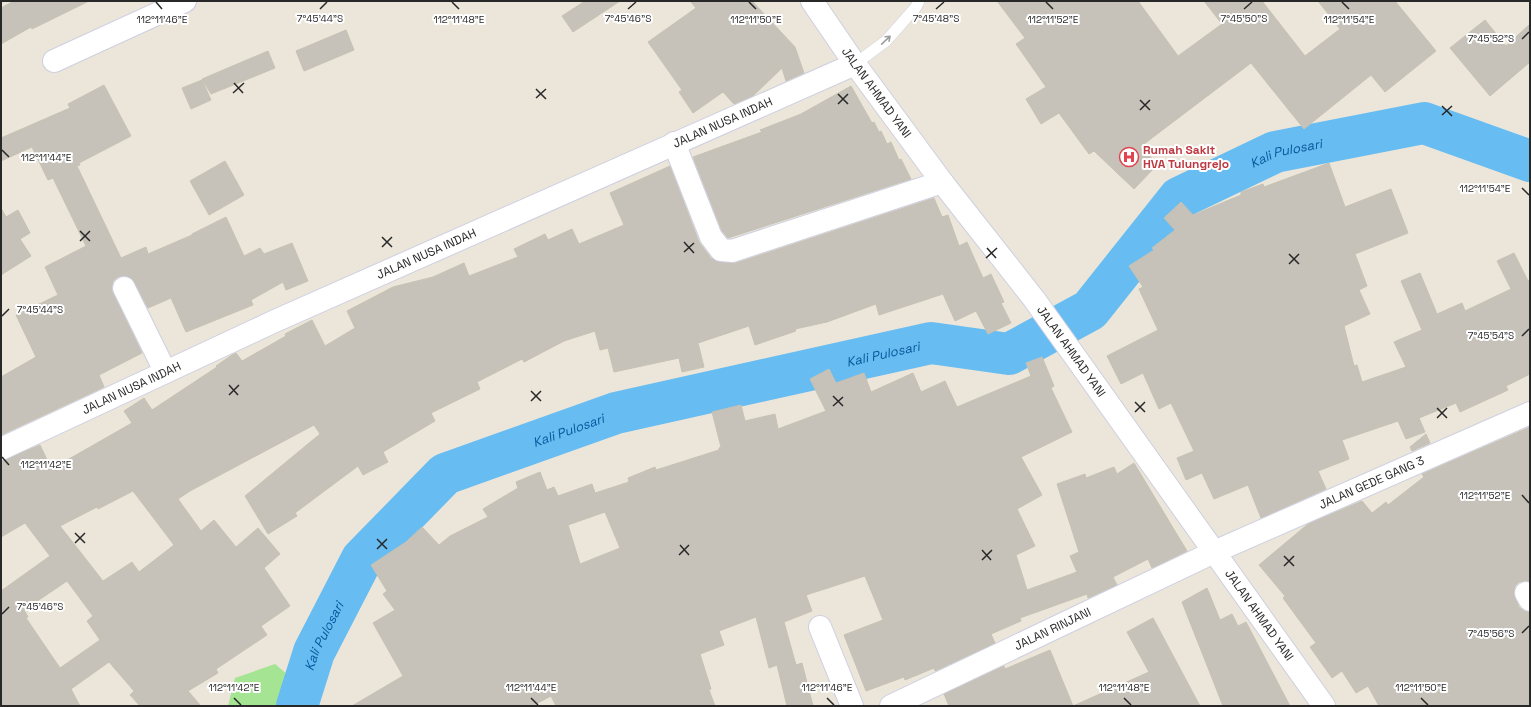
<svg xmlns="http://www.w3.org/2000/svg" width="1531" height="707" font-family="'Space Grotesk',sans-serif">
	<rect width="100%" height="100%" fill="#ebe6d9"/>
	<!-- green -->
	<path fill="#a4e492" d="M275,664L289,676L283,706H228L235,678Z"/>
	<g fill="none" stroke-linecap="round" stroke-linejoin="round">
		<!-- river -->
		<path stroke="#67bcf2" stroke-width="42" id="s1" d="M297,706L314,652L362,559L445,474L616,413L931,343L1009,354L1090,310L1179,198L1275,152L1424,123L1530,161"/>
	</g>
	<!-- building -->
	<g fill="#c6c2b9" stroke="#c6c2b3" fill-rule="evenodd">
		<path d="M14,1H89L32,29L31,27L1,44V8Z"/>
		<path d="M585,1H620L573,32L562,16Z"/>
		<path d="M690,1H752L795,47L804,73L786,81L782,68L753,96L734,104L723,92L693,113L679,92L682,90L648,42L696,8Z"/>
		<path d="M997,1H1138L1178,56L1222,24L1204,1H1262L1305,56L1340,29L1318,1H1395L1436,51L1385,92L1371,75L1304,129L1251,63L1140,147L1158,164L1134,189L1094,151L1089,154L1059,113L1041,124L1026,99L1046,87L1016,44L1025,38Z"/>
		<path d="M1485,20L1506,46L1530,24V62L1490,96L1450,48Z"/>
		<path d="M346,30L354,50L304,71L296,51Z"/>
		<path d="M268,51L275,68L211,94L202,79Z"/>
		<path d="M202,80L211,100L191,109L182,88Z"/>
		<path d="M104,85L131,136L79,163L80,165L77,166L121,258L146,247L148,254L192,235V234L226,217L244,256L260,248L264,254L292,243L308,281L286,290L283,282L251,300L253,305L186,332L171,298L148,308L131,278L124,276L118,277L113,281L112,287L113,293L142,353L99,375L104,387L1,435V377L36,357L16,315L58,295L45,267L86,246L53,178L48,180L32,147L1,161V138L70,108L68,104Z"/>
		<path d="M851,86L872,123L874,122L879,132L881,131L887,144L891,142L899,160L901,159L911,179L728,238L722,231L693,157L762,132L760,130L801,114Z"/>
		<path d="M225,161L244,195L209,215L190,181Z"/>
		<path d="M1329,163L1345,207L1391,189L1408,233L1355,254L1367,286L1359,290L1370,314L1344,326L1354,366L1357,365L1362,382L1406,367L1394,342L1422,330L1401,281L1420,273L1437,314L1462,303L1465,311L1511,289L1497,261L1514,253L1528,281L1530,280V374L1506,386L1508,390L1460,412L1456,403L1419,418L1425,432L1406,439L1398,421L1342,440L1349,459L1318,471L1326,489L1261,518L1248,485L1214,499L1202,473L1186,480L1177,458L1194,451L1171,403L1159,409L1143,373L1121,384L1107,356L1158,330L1139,289L1143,287L1129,266L1154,250L1152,248L1175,230L1164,218L1181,202L1193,215L1241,195V192L1263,184L1264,187Z"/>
		<path d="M670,166L699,242L711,258L720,262L736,263L934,198L942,217L948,215L959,246L967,242L983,278L991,274L1004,302L1001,303L1011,323L988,334L976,311L955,321L943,294L879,315L876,304L827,322L795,329L796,331L755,345L749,326L698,343L704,367L682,372L679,358L614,372L608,348L600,350L595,331L564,341L524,362L522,359L477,382L480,389L431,413L435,421L383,452L388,462L363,475L358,466L295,513L297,516L268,534L245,496L320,434L314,425L190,491L178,499L201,531L214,520L236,547L258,528L280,554L264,568L290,606L261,626L267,635L216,669L218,673L188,691L201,706H140L130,695L134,691L109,662L71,689L80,706H1V591L50,556L25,523L1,537V461L40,445L49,464L59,459L62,463L132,423L124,411L144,398L152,410L217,367L216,366L232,355L236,353L242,361L286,336L285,334L312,320L325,346L355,328L347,311L393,287L433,277L464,263L469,276L518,257L514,249L545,234L548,240L572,229L579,244L624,225L610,193ZM133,491L174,545L139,572L132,562L103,581L60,526L97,507L98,509ZM67,581L93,616L87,621L100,640L60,668L26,618L28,617L24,610Z"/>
		<path d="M1,208L6,217L18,210L30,233L20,239L31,256L1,275Z"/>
		<path d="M1042,357L1054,386L1051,388L1072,432L1021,457L1042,495L1017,509L1035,546L1016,555L1027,590L1077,572L1070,556L1079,552L1057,484L1085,474L1086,478L1114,467L1117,474L1134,463L1187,551L1152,568L1148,559L1113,577L1117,585L1088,598L1087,594L1020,618L1021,621L991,634L995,643L935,671L934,668L905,680L904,677L866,691L844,635L883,620L865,576L806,595L812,611L784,622L796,665L802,663L813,706H787L777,665L769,668L756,617L719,631L724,645L700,654L711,689L709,690L715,706H556L551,696L532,706H352L403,676L373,623L395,610L383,594L387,591L371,565L406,542L422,527L439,545L450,536L488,517L483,509L518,488L516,482L540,472L547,490L554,487L558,496L592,484L595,493L629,482L628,478L655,467L656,470L719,450V448L721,447L712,412L741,405L745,421L775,414L778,429L826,411L810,379L829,369L836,383L864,373L871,392L913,373L921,392L945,381L957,407L1031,376L1026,363ZM605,512L620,548L580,564L568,525Z"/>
		<path d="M1530,427V582H1519L1515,586L1514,593L1519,607L1524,611L1530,612V706H1379L1368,686L1356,693L1342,671L1332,678L1310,647L1316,643L1283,598L1285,596L1259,565L1308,524L1362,501L1372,513L1386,502L1388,505L1424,477L1422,474Z"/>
		<path d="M1426,434L1430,443L1412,451L1410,447Z"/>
		<path d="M1207,588L1220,620L1232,614L1238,626L1246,622L1290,706H1223L1182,602Z"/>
		<path d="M1153,618L1200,706H949L944,694L1004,666L1005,669L1050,650L1073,706L1149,672L1127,632Z"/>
	</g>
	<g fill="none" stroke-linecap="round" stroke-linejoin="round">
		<defs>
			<path id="service" d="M855,64L886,41L916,7L919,1"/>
			<g id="minor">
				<path d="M54,61L185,1"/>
				<path d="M674,143L711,237L721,250L732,251L942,182"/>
				<path d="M124,288L165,371"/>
				<path d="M1526,593L1530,600"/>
				<path d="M820,627L852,706"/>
				<path id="s2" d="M891,706L1214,552L1530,413"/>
			</g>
			<g id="tertiary">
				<path id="s3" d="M1,449L275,321L855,64"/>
			</g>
			<g id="secondary">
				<path id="s4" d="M812,1L855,64L942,182L1034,299L1324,706"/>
			</g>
		</defs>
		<!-- service casing -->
		<use href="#service" stroke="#cecfe2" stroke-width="12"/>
		<!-- minor casing -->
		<use href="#minor" stroke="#cecfe2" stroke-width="24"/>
		<!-- tertiary casing -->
		<use href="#tertiary" stroke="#cecfe2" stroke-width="24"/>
		<!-- secondary casing -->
		<use href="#secondary" stroke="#cecfe2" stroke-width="24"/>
		<!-- service -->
		<use href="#service" stroke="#fff" stroke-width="11"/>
		<!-- minor -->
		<use href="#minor" stroke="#fff" stroke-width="22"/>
		<!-- tertiary -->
		<use href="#tertiary" stroke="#fff" stroke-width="22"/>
		<!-- secondary -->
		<use href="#secondary" stroke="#fff" stroke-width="22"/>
	</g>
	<!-- one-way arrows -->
	<defs><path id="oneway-shaft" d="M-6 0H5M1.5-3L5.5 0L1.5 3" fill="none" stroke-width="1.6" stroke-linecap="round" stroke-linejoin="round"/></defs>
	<use stroke="#9e9e9e" href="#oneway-shaft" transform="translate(886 40) rotate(-43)"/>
	<!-- ticks -->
	<path fill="none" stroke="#282828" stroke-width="1.5" d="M156,2L162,9M452,2L459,9M749,2L756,9M1046,2L1053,9M1342,2L1349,9M320,9L327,2M628,9L636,2M936,9L944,2M1244,9L1252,2M1522,39L1529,32M234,83L243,93M536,89L546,99M233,93L244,83M838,94L848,104M536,98L546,89M1140,100L1150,110M838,104L848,94M1442,106L1452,116M1140,110L1150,100M1442,115L1452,106M2,150L9,157M1522,188L1529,195M80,231L90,241M382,237L392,247M80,241L90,231M684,242L694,253M382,247L392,237M987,248L996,258M684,252L694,243M1289,254L1299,264M986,258L997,248M1289,264L1299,254M2,316L9,309M1522,336L1529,329M229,385L238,395M531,391L541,401M229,395L239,385M833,396L843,406M531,401L541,391M1135,402L1145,412M833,406L843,397M1437,408L1447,418M1135,412L1145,402M1437,418L1447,408M2,457L9,465M1522,495L1529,503M75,533L85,543M377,539L387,549M75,543L85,533M680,545L689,555M377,549L387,539M982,550L991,560M679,555L689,545M1284,556L1294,566M982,560L992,550M1284,566L1294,556M2,614L9,607M1522,633L1529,626M234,698L241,705M531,698L538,705M827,698L834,705M1124,698L1131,705M1421,698L1428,705"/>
	<!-- icons -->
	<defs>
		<symbol id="hospital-ring" viewBox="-11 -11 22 22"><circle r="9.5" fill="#fff" stroke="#e0444e" stroke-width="1.5"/><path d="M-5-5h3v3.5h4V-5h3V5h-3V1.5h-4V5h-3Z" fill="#e0444e"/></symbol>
	</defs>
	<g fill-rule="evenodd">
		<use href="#hospital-ring" x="1118" y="146" width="22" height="22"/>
	</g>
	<g text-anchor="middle" stroke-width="4" stroke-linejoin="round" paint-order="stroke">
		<!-- street labels -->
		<g font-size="12" fill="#282828" stroke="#fff">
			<text dy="4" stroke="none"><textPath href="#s4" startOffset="112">JALAN AHMAD YANI</textPath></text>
			<text dy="4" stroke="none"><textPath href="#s3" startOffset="792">JALAN NUSA INDAH</textPath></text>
			<text dy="4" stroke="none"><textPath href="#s3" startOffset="468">JALAN NUSA INDAH</textPath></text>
			<text dy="4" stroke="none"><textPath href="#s4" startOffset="436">JALAN AHMAD YANI</textPath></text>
			<text dy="4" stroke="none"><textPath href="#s3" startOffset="144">JALAN NUSA INDAH</textPath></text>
			<text dy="4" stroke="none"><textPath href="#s2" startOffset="530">JALAN GEDE GANG 3</textPath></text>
			<text dy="4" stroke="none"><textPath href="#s4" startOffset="760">JALAN AHMAD YANI</textPath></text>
			<text dy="4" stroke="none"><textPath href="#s2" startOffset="179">JALAN RINJANI</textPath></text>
		</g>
		<!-- health labels -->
		<g font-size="12" font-weight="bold" fill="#be3a42" stroke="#fff" text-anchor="start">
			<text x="1143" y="154">Rumah Sakit<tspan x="1143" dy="14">HVA Tulungrejo</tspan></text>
		</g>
		<!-- water labels -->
		<g font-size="13" font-style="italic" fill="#08579b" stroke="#fff">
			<text dy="5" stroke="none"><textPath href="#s1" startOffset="1215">Kali Pulosari</textPath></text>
			<text dy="5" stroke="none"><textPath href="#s1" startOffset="735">Kali Pulosari</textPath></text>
			<text dy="5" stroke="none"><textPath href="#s1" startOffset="411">Kali Pulosari</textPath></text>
			<text dy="5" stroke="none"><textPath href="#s1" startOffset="75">Kali Pulosari</textPath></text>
		</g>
	</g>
	<g font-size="10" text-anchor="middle" fill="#282828" stroke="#fff" stroke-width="4" stroke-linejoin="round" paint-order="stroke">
		<text x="320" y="22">7°45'44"S</text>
		<text x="628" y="22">7°45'46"S</text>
		<text x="936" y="22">7°45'48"S</text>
		<text x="1244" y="22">7°45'50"S</text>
		<text x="1053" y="23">112°11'52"E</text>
		<text x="162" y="23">112°11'46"E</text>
		<text x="459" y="23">112°11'48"E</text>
		<text x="756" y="23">112°11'50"E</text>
		<text x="1349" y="23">112°11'54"E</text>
		<text x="1491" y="42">7°45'52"S</text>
		<text x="46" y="161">112°11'44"E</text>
		<text x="1485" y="192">112°11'54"E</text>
		<text x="40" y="313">7°45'44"S</text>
		<text x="1491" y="339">7°45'54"S</text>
		<text x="46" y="468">112°11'42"E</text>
		<text x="1485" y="499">112°11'52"E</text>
		<text x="40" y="610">7°45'46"S</text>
		<text x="1491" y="637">7°45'56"S</text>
		<text x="234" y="691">112°11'42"E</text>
		<text x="531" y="691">112°11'44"E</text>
		<text x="827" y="691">112°11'46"E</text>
		<text x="1124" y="691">112°11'48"E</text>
		<text x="1421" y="691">112°11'50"E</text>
	</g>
	<!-- border -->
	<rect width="1531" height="707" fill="none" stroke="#282828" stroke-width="4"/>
</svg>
